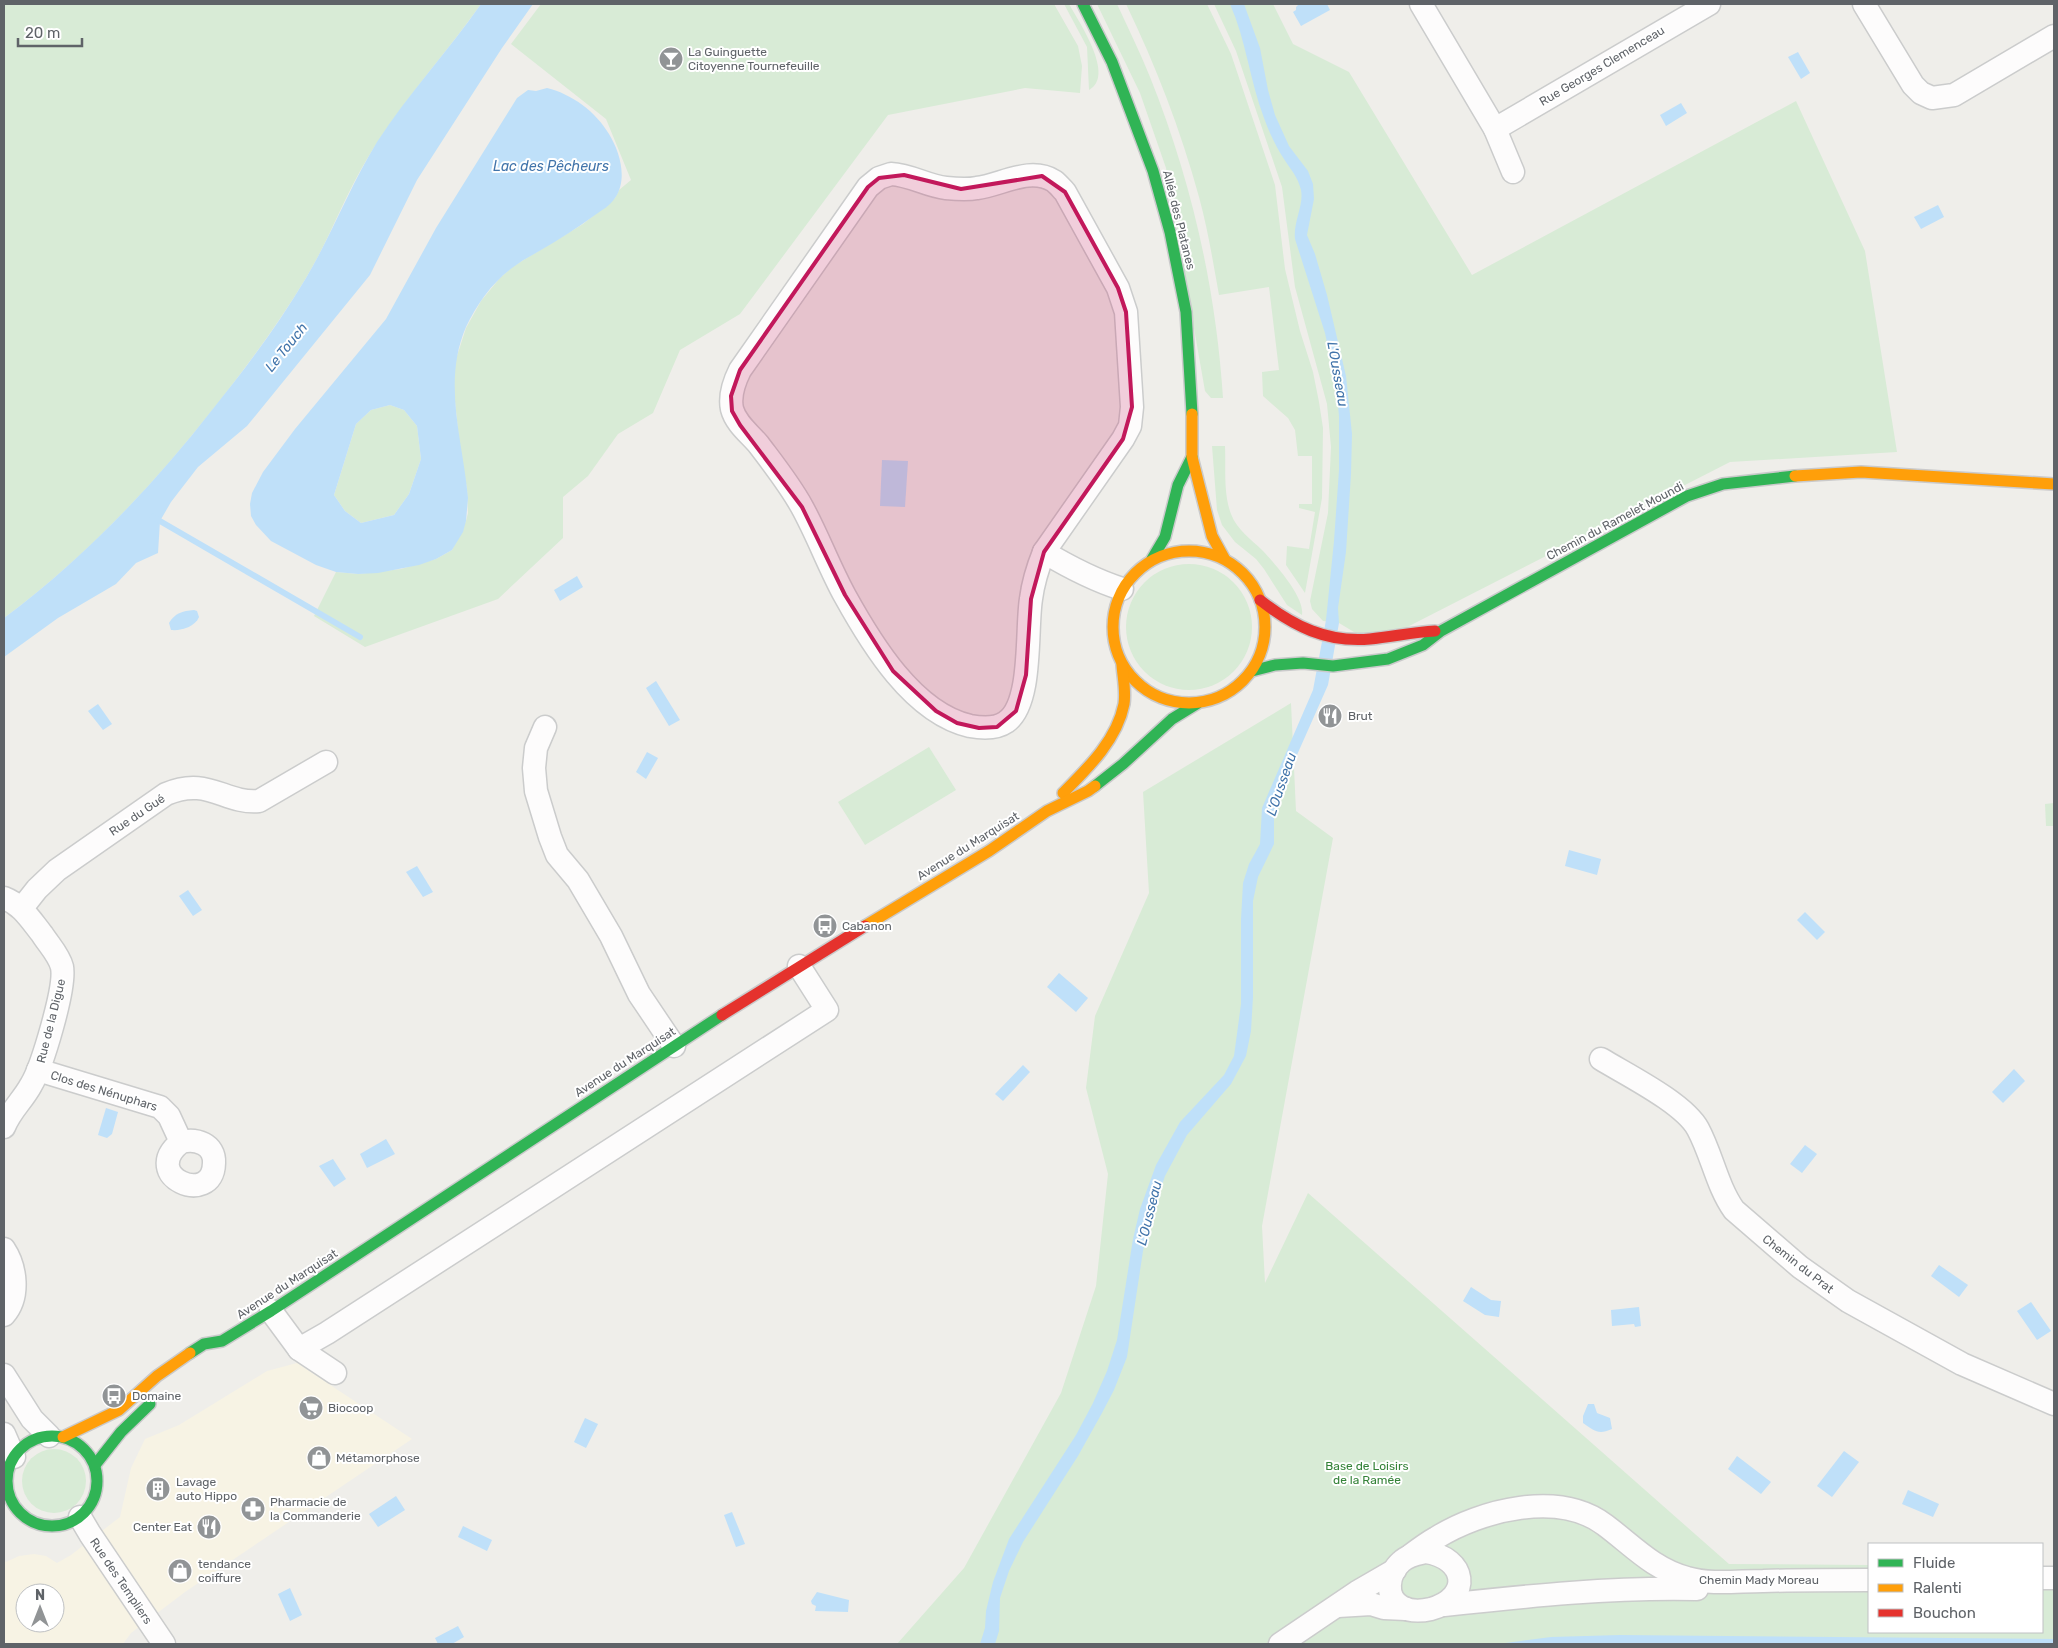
<svg xmlns="http://www.w3.org/2000/svg" width="2058" height="1648" font-family="Rubik,sans-serif">
	<rect width="100%" height="100%" fill="#efeeea"/>
	<!-- commercial -->
	<path fill="#f7f3e4" fill-rule="evenodd" d="M297,1363L412,1439L185,1592L131,1633L123,1644H4V1560L6,1562L19,1556L34,1554L46,1556L57,1563L71,1555L120,1517L131,1468L145,1439L179,1425L267,1371ZM25,1593H55V1623H25Z"/>
	<!-- green -->
	<g fill="#d8ebd6">
		<path d="M4,4H481C444,56 400,104 367,159C344,197 329,240 306,278C277,326 244,370 210,413C149,490 82,560 4,618Z"/>
		<path d="M541,4H1054L1078,46L1082,66L1080,93L1025,88L888,115L740,314L680,350L653,413L618,434L588,476L563,497V538L498,599L365,647L314,616L336,572L358,574L401,569L436,559L452,550L466,521L468,513L467,489L460,449L453,382L456,359L466,328L481,301L499,279L512,267L583,224L615,198L619,190L631,180L606,119L511,44Z"/>
		<path d="M1064,4H1069C1079,22 1116,76 1089,90L1087,47Z"/>
		<path d="M1097,4H1117C1128,28 1140,52 1150,77C1191,179 1216,288 1223,398H1211L1205,391L1166,168L1140,93Z"/>
		<path d="M1126,4H1207L1231,54L1275,185L1285,269L1300,331L1313,372L1319,402L1323,428L1322,498L1305,593L1286,565L1287,546L1309,549L1315,512L1299,508V504H1312V456H1298L1295,430L1288,418L1263,396L1262,372L1279,370L1269,287L1219,295C1213,262 1208,230 1199,197C1181,131 1156,66 1126,4Z"/>
		<path d="M1214,4H1273L1293,44L1349,72L1472,275L1796,101L1865,251L1897,452L1730,462L1374,644L1339,623L1323,621L1312,609L1310,601L1328,513L1331,447L1327,404L1295,287L1282,187L1236,51Z"/>
		<path d="M390,405L404,410L417,426L421,459L409,494L394,515L361,523L345,511L334,495L356,424L371,410Z"/>
		<path d="M1212,446H1225C1226,467 1223,493 1231,514C1237,530 1251,539 1263,551C1275,564 1305,597 1302,615L1287,605L1264,569L1256,559L1235,542L1222,525L1217,510Z"/>
		<circle cx="1189" cy="627" r="63"/>
		<path d="M1291,703L1296,811L1333,838L1262,1226L1265,1283L1308,1193L1729,1564L1869,1565V1632H2042V1566H2054V1644H897L964,1568L1061,1393L1096,1286L1108,1174L1086,1088L1095,1016L1149,893L1143,792Z"/>
		<path d="M929,747L956,790L865,845L838,802Z"/>
		<path d="M2054,803V826H2046L2045,804Z"/>
		<circle cx="54" cy="1481" r="32"/>
	</g>
	<!-- water -->
	<g fill="#bfe0f9" fill-rule="evenodd">
		<path d="M481,4H533L502,48L417,180L370,275L247,426L198,467L171,502L160,521L158,553L136,563L116,584L58,618L4,657V618C83,559 151,488 212,410C246,368 278,325 306,278C332,234 350,186 377,142C408,94 448,51 481,4Z"/>
		<path d="M1230,4H1244L1260,48L1268,90L1275,115L1289,146L1308,171L1313,184L1314,199L1307,235L1315,254L1327,295L1346,376L1352,434L1351,474L1346,552L1338,608L1339,623L1328,685L1285,782L1274,818V844L1258,877L1253,901V997L1251,1031L1246,1056L1231,1084L1187,1135L1165,1176L1150,1221L1143,1251L1127,1357L1114,1390L1102,1413L1078,1456L1023,1542L1009,1571L1000,1598L999,1631L995,1644H980L985,1628L986,1611L993,1582L1009,1539L1076,1435L1093,1403L1107,1371L1117,1340L1133,1239L1140,1209L1156,1165L1180,1122L1224,1075L1234,1056L1241,1004V919L1243,883L1249,864L1260,844L1262,808L1313,690L1326,620L1334,541L1339,470V416L1336,385L1325,333L1295,239C1293,222 1304,206 1301,190C1298,177 1291,170 1284,159C1276,147 1269,132 1264,118C1250,81 1246,40 1230,4Z"/>
		<path d="M1299,4H1327L1330,10L1301,26L1293,12L1296,10V7Z"/>
		<path d="M1798,52L1810,73L1801,79L1788,57Z"/>
		<path d="M547,88C572,94 596,112 609,134C620,152 628,179 615,198C610,206 602,210 595,215C577,228 560,239 541,250C531,256 521,261 512,268C492,283 477,304 466,327C442,383 463,440 468,498L466,521L463,532L452,550L436,559L419,565L378,573L358,574L336,572L316,565L271,541L256,525L251,516L250,504L252,493L263,472L295,429L386,319L436,228L517,98L528,90L536,91ZM390,405L404,410L417,426L421,459L409,494L394,515L361,523L345,511L334,495L356,424L371,410Z"/>
		<path d="M1681,103L1687,113L1666,126L1660,115Z"/>
		<path d="M1938,205L1944,217L1921,229L1914,217Z"/>
		<path d="M882,460L908,461L905,507L880,506Z"/>
		<path d="M577,576L583,587L560,601L554,590Z"/>
		<path d="M194,610L197,611L199,617C195,627 181,631 171,630L169,623C175,613 182,611 194,610Z"/>
		<path d="M656,681L680,720L669,726L646,688Z"/>
		<path d="M98,704L112,724L103,730L88,711Z"/>
		<path d="M647,752L658,758L646,779L636,772Z"/>
		<path d="M1569,850L1601,859L1597,875L1565,866Z"/>
		<path d="M417,866L433,892L423,897L406,872Z"/>
		<path d="M188,890L202,910L193,916L179,896Z"/>
		<path d="M1805,912L1825,932L1817,940L1797,920Z"/>
		<path d="M1059,973L1088,998L1076,1012L1047,987Z"/>
		<path d="M1023,1065L1030,1072L1003,1101L995,1094Z"/>
		<path d="M2014,1069L2025,1081L2003,1103L1992,1092Z"/>
		<path d="M106,1108L118,1112L112,1134L107,1138L98,1135Z"/>
		<path d="M386,1139L395,1154L367,1168L360,1154Z"/>
		<path d="M1805,1145L1817,1154L1802,1173L1790,1164Z"/>
		<path d="M333,1159L346,1179L334,1187L319,1166Z"/>
		<path d="M1939,1265L1968,1285L1959,1297L1931,1276Z"/>
		<path d="M1471,1287L1491,1300L1501,1301L1499,1317L1485,1315L1463,1301Z"/>
		<path d="M2031,1302L2051,1331L2037,1340L2017,1311Z"/>
		<path d="M1639,1307L1641,1326L1635,1327L1634,1324L1612,1326L1611,1310Z"/>
		<path d="M1588,1404H1594L1597,1413L1610,1418L1612,1429C1598,1435 1595,1431 1583,1423V1416Z"/>
		<path d="M585,1418L598,1424L586,1448L574,1442Z"/>
		<path d="M1844,1451L1859,1462L1832,1497L1817,1486Z"/>
		<path d="M1737,1456L1771,1482L1761,1494L1728,1469Z"/>
		<path d="M1908,1490L1939,1504L1933,1517L1902,1504Z"/>
		<path d="M396,1496L405,1510L378,1527L369,1514Z"/>
		<path d="M732,1512L745,1544L736,1547L724,1515Z"/>
		<path d="M463,1526L492,1540L487,1551L458,1537Z"/>
		<path d="M290,1588L302,1615L290,1621L278,1594Z"/>
		<path d="M817,1592L849,1600L848,1612L815,1611L816,1606L812,1604L811,1601Z"/>
		<path d="M458,1626L464,1637L452,1644H438L435,1638Z"/>
		<path d="M1620,1635L2054,1639V1644H1498L1551,1637Z"/>
	</g>
	<g fill="none" stroke-linecap="round" stroke-linejoin="round">
		<!-- stream -->
		<path stroke="#bfe0f9" stroke-width="6" d="M153,517L360,637"/>
		<defs>
			<g id="street">
				<path d="M1421,4L1495,129L1709,4"/>
				<path d="M1864,4L1913,85L1921,93L1932,98L1954,95L2054,36"/>
				<path d="M1495,129L1513,172"/>
				<path d="M891,174C911,175 927,186 946,188C956,189 967,190 977,188C1001,185 1030,166 1054,181C1058,184 1062,189 1065,192L1118,288L1126,312L1132,407L1130,426L1123,439L1044,552C1038,567 1033,583 1031,599C1026,629 1033,704 1006,722C996,729 981,728 970,726C913,713 871,643 845,596C829,567 818,536 802,507C790,485 774,465 759,445C750,434 736,424 732,409C729,395 734,382 740,370L868,187L879,178Z"/>
				<path d="M1044,552C1069,567 1094,580 1122,589"/>
				<path d="M545,727L536,748L534,768L536,791L550,837L557,855L578,880L611,936L639,994L674,1046"/>
				<path d="M4,898C22,905 30,919 42,934C49,945 59,955 62,967C66,987 42,1067 31,1085C23,1100 10,1111 4,1127"/>
				<path d="M22,908L37,889L57,870L166,794C208,776 224,804 259,801L326,762"/>
				<path d="M1601,1059C1627,1075 1684,1103 1698,1129C1712,1155 1717,1186 1734,1210L1800,1267L1848,1301L1962,1364L2054,1404"/>
				<path d="M38,1070L160,1107L169,1116L181,1142C138,1176 213,1208 214,1163C215,1144 196,1138 181,1142"/>
				<path d="M4,1249C16,1267 20,1297 4,1315"/>
				<path d="M271,1311L299,1349L335,1373"/>
				<path d="M299,1349L327,1333L827,1010L799,966"/>
				<path d="M4,1375L32,1419L49,1436"/>
				<path d="M4,1434L14,1457"/>
				<path d="M80,1517L90,1534L164,1644"/>
				<path d="M1426,1552C1466,1558 1473,1597 1431,1609C1422,1611 1411,1612 1402,1607C1384,1598 1388,1573 1401,1562C1408,1555 1417,1554 1426,1552Z"/>
				<path d="M1411,1555C1419,1549 1427,1543 1436,1538C1481,1510 1559,1490 1605,1525C1632,1545 1653,1569 1687,1578C1711,1585 1738,1581 1763,1581C1798,1580 1834,1580 1869,1580"/>
				<path d="M2042,1578H2054"/>
				<path d="M1444,1605C1528,1596 1613,1587 1697,1589"/>
				<path d="M1338,1606L1371,1604L1384,1608L1406,1609"/>
				<path d="M1280,1644L1357,1592L1395,1570"/>
			</g>
			<g id="fast">
				<path d="M1083,4L1112,62L1153,171L1170,232L1186,312L1192,414"/>
				<path d="M1152,559L1165,537L1178,485L1192,457"/>
				<path d="M1252,671L1275,665L1303,663L1333,666L1388,659L1423,645L1441,631L1687,496L1723,484L1795,476"/>
				<path d="M1095,786L1123,764L1172,719L1198,703"/>
				<path d="M190,1353L204,1344L222,1341L271,1311L722,1015"/>
				<circle cx="52" cy="1481" r="45"/>
				<path d="M95,1465L121,1432L150,1404"/>
			</g>
			<g id="slow">
				<path d="M1192,414V457L1212,536L1224,558"/>
				<path d="M1795,476L1861,472L2054,484"/>
				<circle cx="1189" cy="627" r="76"/>
				<path d="M1063,793C1088,768 1117,740 1124,704C1126,691 1123,678 1122,665"/>
				<path d="M865,926L989,851L1047,811L1088,791L1095,786"/>
				<path d="M63,1437L119,1410L157,1376L190,1353"/>
			</g>
			<g id="jam">
				<path d="M1260,600C1293,626 1327,643 1370,639C1392,637 1413,632 1435,631"/>
				<path d="M722,1015L865,926"/>
			</g>
		</defs>
		<!-- street casing -->
		<use href="#street" stroke="#cbcccc" stroke-width="25"/>
		<!-- fast casing -->
		<use href="#fast" stroke="#cacacb" stroke-width="14"/>
		<!-- slow casing -->
		<use href="#slow" stroke="#cacacb" stroke-width="14"/>
		<!-- jam casing -->
		<use href="#jam" stroke="#cacacb" stroke-width="14"/>
		<!-- street -->
		<use href="#street" stroke="#fdfcfc" stroke-width="22"/>
		<!-- fast -->
		<use href="#fast" stroke="#30b455" stroke-width="11"/>
		<!-- slow -->
		<use href="#slow" stroke="#ff9f0a" stroke-width="11"/>
		<!-- jam -->
		<use href="#jam" stroke="#e5322d" stroke-width="11"/>
	</g>
	<!-- marked area -->
	<path fill="#c2185b" fill-opacity="0.2" stroke="#c2185b" stroke-width="4" stroke-linejoin="round" d="M904,175L961,189L1042,176L1065,192L1118,288L1126,312L1132,407L1123,439L1044,552L1031,599L1026,675L1016,711L997,727L979,728L957,723L936,711L893,671L845,595L802,507L740,425L732,411L731,396L740,370L868,187L879,178Z"/>
	<!-- icons -->
	<defs>
		<symbol id="bar-disc" viewBox="-11 -11 22 22"><circle r="9.5" fill="#919496" stroke="#fff"/><path d="M-6-5H6L.8 .8V4.5H3.5V6h-7V4.5H-.8V.8Z" fill="#fff"/></symbol>
		<symbol id="restaurant-disc" viewBox="-11 -11 22 22"><circle r="9.5" fill="#919496" stroke="#fff"/><path d="M-5-6h1v4h1v-4h1v4h1v-4h1v5L-1.5 .5V6h-2V.5L-5-1ZM5-6V6H3V1.5H1.5Q1.5-4 5-6Z" fill="#fff"/></symbol>
		<symbol id="bus-disc" viewBox="-11 -11 22 22"><circle r="9.5" fill="#919496" stroke="#fff"/><path d="M-5-6H5V4H4V6H2V4H-2V6H-4V4H-5ZM-3.5-4V0h7V-4ZM-3.5 1.2v1.5H-2V1.2ZM2 1.2v1.5H3.5V1.2Z" fill="#fff"/></symbol>
		<symbol id="supermarket-disc" viewBox="-11 -11 22 22"><circle r="9.5" fill="#919496" stroke="#fff"/><path d="M-6-5.5h2.5l.6 2H6L4.5 2H-2.5L-4.4-4H-6ZM-1.5 3.2a1.3 1.3 0 1 0 .1 0ZM3 3.2a1.3 1.3 0 1 0 .1 0Z" fill="#fff"/></symbol>
		<symbol id="shop-disc" viewBox="-11 -11 22 22"><circle r="9.5" fill="#919496" stroke="#fff"/><path d="M-5-2.5h2.3a2.7 3.5 0 0 1 5.4 0H5L5.5 6h-11ZM-1.5-2.5h3a1.5 2.3 0 0 0-3 0Z" fill="#fff"/></symbol>
		<symbol id="building-disc" viewBox="-11 -11 22 22"><circle r="9.5" fill="#919496" stroke="#fff"/><path d="M-4-6H4V6H1V3H-1V6H-4ZM-2.5-4.3h1.7v1.8h-1.7ZM.8-4.3h1.7v1.8H.8ZM-2.5-1h1.7V.8h-1.7ZM.8-1h1.7V.8H.8Z" fill="#fff"/></symbol>
		<symbol id="pharmacy-disc" viewBox="-11 -11 22 22"><circle r="9.5" fill="#919496" stroke="#fff"/><path d="M-2-6h4v4h4v4h-4v4h-4v-4h-4v-4h4Z" fill="#fff"/></symbol>
	</defs>
	<g fill-rule="evenodd">
		<use href="#bar-disc" x="657" y="45" width="28" height="28"/>
		<use href="#restaurant-disc" x="1316" y="702" width="28" height="28"/>
		<use href="#bus-disc" x="811" y="912" width="28" height="28"/>
		<use href="#bus-disc" x="100" y="1382" width="28" height="28"/>
		<use href="#supermarket-disc" x="297" y="1394" width="28" height="28"/>
		<use href="#shop-disc" x="305" y="1444" width="28" height="28"/>
		<use href="#building-disc" x="144" y="1475" width="28" height="28"/>
		<use href="#pharmacy-disc" x="239" y="1495" width="28" height="28"/>
		<use href="#restaurant-disc" x="195" y="1513" width="28" height="28"/>
		<use href="#shop-disc" x="166" y="1557" width="28" height="28"/>
	</g>
	<g text-anchor="middle" stroke-width="4" stroke-linejoin="round" paint-order="stroke">
		<!-- poi labels -->
		<g font-size="12" fill="#5f6368" stroke="#fff" text-anchor="start">
			<text x="688" y="56">La Guinguette<tspan x="688" dy="14">Citoyenne Tournefeuille</tspan></text>
			<text x="1348" y="720">Brut</text>
			<text x="842" y="930">Cabanon</text>
			<text x="132" y="1400">Domaine</text>
			<text x="328" y="1412">Biocoop</text>
			<text x="336" y="1462">Métamorphose</text>
			<text x="176" y="1486">Lavage<tspan x="176" dy="14">auto Hippo</tspan></text>
			<text x="270" y="1506">Pharmacie de<tspan x="270" dy="14">la Commanderie</tspan></text>
			<text x="192" y="1531" text-anchor="end">Center Eat</text>
			<text x="198" y="1568">tendance<tspan x="198" dy="14">coiffure</tspan></text>
		</g>
		<!-- street labels -->
		<g font-size="12" fill="#5f6368" stroke="#fff">
			<text transform="translate(1602 66) rotate(-31)" y="4">Rue Georges Clemenceau</text>
			<text transform="translate(1179 220) rotate(76)" y="4">Allée des Platanes</text>
			<text transform="translate(1615 521) rotate(-28)" y="4">Chemin du Ramelet Moundi</text>
			<text transform="translate(137 815) rotate(-34)" y="4">Rue du Gué</text>
			<text transform="translate(968 846) rotate(-32)" y="4">Avenue du Marquisat</text>
			<text transform="translate(51 1021) rotate(-76)" y="4">Rue de la Digue</text>
			<text transform="translate(625 1062) rotate(-33)" y="4">Avenue du Marquisat</text>
			<text transform="translate(104 1091) rotate(17)" y="4">Clos des Nénuphars</text>
			<text transform="translate(1798 1264) rotate(38)" y="4">Chemin du Prat</text>
			<text transform="translate(287 1284) rotate(-33)" y="4">Avenue du Marquisat</text>
			<text x="1759" y="1584">Chemin Mady Moreau</text>
			<text transform="translate(121 1581) rotate(56)" y="4">Rue des Templiers</text>
		</g>
		<!-- park labels -->
		<g font-size="12" fill="#348238" stroke="#fff">
			<text x="1367" y="1470">Base de Loisirs<tspan x="1367" dy="14">de la Ramée</tspan></text>
		</g>
		<!-- water labels -->
		<g font-size="14" font-style="italic" fill="#4174aa" stroke="#fff">
			<text x="551" y="171">Lac des Pêcheurs</text>
			<text transform="translate(286 347) rotate(-51)" y="5">Le Touch</text>
			<text transform="translate(1338 374) rotate(80)" y="5">L'Ousseau</text>
			<text transform="translate(1281 784) rotate(-71)" y="5">L'Ousseau</text>
			<text transform="translate(1149 1213) rotate(-76)" y="5">L'Ousseau</text>
		</g>
	</g>
	<!-- border -->
	<rect width="2058" height="1648" fill="none" stroke="#5f6368" stroke-width="10"/>
	<!-- legend -->
	<rect x="1868" y="1543" width="175" height="90" fill="#ffffff" stroke="#bfc1c3"/>
	<rect x="1878" y="1559" width="25" height="8" fill="#30b455" stroke="#bfc1c3"/>
	<text x="1913" y="1568" font-size="15" fill="#5f6368">Fluide</text>
	<rect x="1878" y="1584" width="25" height="8" fill="#ff9f0a" stroke="#bfc1c3"/>
	<text x="1913" y="1593" font-size="15" fill="#5f6368">Ralenti</text>
	<rect x="1878" y="1609" width="25" height="8" fill="#e5322d" stroke="#bfc1c3"/>
	<text x="1913" y="1618" font-size="15" fill="#5f6368">Bouchon</text>
	<!-- north arrow -->
	<g transform="translate(40 1608)"><circle r="24" fill="#ffffff" stroke="#bfc1c3"/>
	<path d="M0-4L9 19L0 12L-9 19Z" fill="#919496"/>
	<text y="-8" font-size="14" font-weight="bold" text-anchor="middle" fill="#5f6368">N</text>
	</g>
	<!-- scale -->
	<path d="M18 38v8h64v-8" fill="none" stroke="#5f6368" stroke-width="2.5"/>
	<text x="25" y="38" font-size="15" fill="#5f6368" stroke="#ffffff" stroke-width="4" paint-order="stroke">20 m</text>
</svg>
